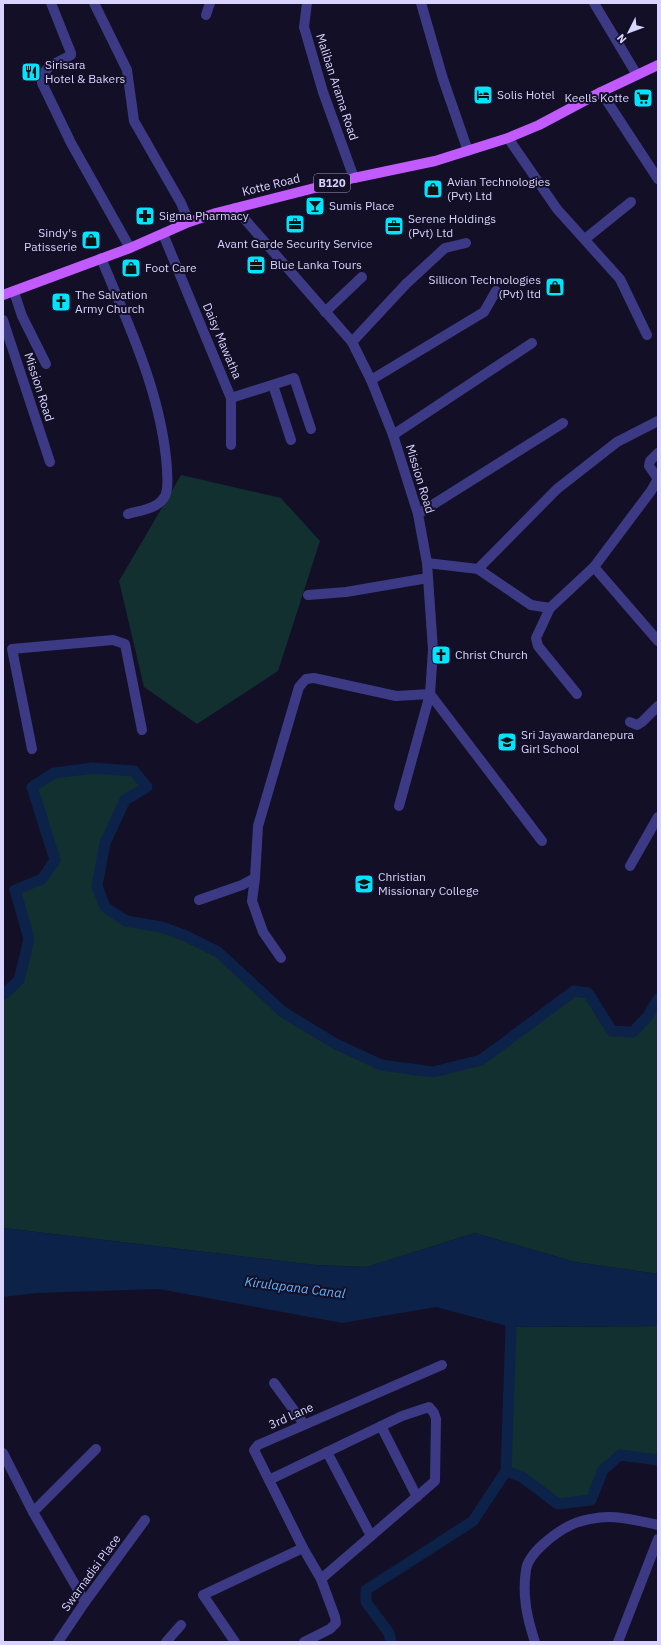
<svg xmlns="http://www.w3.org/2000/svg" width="661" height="1645" font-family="'IBM Plex Sans',sans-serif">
	<rect width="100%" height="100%" fill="#130f26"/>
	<!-- green -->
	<g fill="#12302f">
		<path d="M181,475L281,498L320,541L278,671L197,724L144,687L119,581Z"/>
		<path d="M93,768L134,771L147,787L125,800L105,843L97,886L105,907L126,921L162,927L186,936L218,952L283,1012L334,1043L381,1065L433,1072L481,1060L574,991L588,993L612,1031L633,1032L648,1016L658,999V1274L575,1262L475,1233L367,1267L315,1265L3,1228V995L19,980L29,939L15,890L42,879L55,860L32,787L54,773Z"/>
		<path d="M658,1326V1460L620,1455L603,1470L591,1500L558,1504L522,1477L506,1471L511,1327Z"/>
	</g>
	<!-- water -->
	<path fill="#0c2248" d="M3,1228L315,1265L367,1267L475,1233L575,1262L658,1274V1326L511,1327L436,1307L342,1323L159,1289L37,1293L3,1297Z"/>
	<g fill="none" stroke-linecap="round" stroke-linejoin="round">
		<!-- canal -->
		<g stroke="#0c2248" stroke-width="11">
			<path d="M3,995L19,980L29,939L15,890L42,879L55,860L32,787L54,773L93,768L134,771L147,787L125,800L105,843L97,886L105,907L126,921L162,927L186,936L218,952L283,1012L334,1043L381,1065L433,1072L481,1060L574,991L588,993L612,1031L633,1032L648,1016L658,999"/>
			<path d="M506,1471L511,1327L508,1312"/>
			<path d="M391,1642L389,1633L366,1602V1590L473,1521L506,1471L522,1477L558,1504L591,1500L603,1470L620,1455L658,1460"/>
		</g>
		<!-- minor -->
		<g stroke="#3d3a85" stroke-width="10">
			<path d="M51,3L71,53V55C59,62 40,67 42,83L71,143L130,248"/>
			<path d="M94,3L127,70L134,121L181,203L189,222"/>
			<path d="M307,3L304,27L323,92L354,178"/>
			<path d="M421,3L443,79L468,151"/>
			<path d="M594,3L637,75"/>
			<path d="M206,15L210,3"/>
			<path d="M601,92L658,179"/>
			<path d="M508,138L557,209L620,279L647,335"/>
			<path d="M235,208L352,342L371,380L393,435L418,514L427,563L433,650L430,694L399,806"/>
			<path d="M163,234L231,398L294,378L311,429"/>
			<path d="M585,239L631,202"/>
			<path d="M101,258C129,326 162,395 167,469C167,478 169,488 165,496C158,509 141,510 128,514"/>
			<path d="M14,292L22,316L46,364"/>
			<path d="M325,312L362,277"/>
			<path d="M3,320L50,462"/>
			<path d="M352,342L406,284L445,248L466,243"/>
			<path d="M371,380L484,312L496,291"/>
			<path d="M273,385L291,440"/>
			<path d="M393,435L532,343"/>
			<path d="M231,445V398"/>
			<path d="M658,453L650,461L649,466L658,479"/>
			<path d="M418,514L563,423"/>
			<path d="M427,563L478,569L531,605L550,608L594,567L658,641"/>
			<path d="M594,567L651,491L658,479"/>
			<path d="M478,569L557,489L617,442L658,421"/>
			<path d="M308,595L346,592L428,578"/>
			<path d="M550,608L536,638L538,646L577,694"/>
			<path d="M630,722L637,725L642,722L658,706"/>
			<path d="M32,749L12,649L113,640L125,644L142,730"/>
			<path d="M630,866L658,817"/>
			<path d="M255,878L252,901L263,932L281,958"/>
			<path d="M199,900L242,885L255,878L258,826L299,687L306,679L314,678L396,696L430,694L542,841"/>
			<path d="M274,1383L304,1424"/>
			<path d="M381,1426L417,1497"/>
			<path d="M327,1452L371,1536"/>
			<path d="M3,1453L33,1512L85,1602"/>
			<path d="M269,1480L402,1416L429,1407L434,1413L436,1419L435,1481L321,1579"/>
			<path d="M33,1512L96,1449"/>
			<path d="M58,1642L85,1602L145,1520"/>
			<path d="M166,1642L181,1625"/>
			<path d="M235,1642L203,1595L303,1548"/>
			<path d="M304,1642L330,1629L336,1623L335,1617L321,1579L303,1548L254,1450L258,1445L442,1365"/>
			<path d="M535,1642C527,1618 522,1595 526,1570C528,1553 556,1532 571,1525C581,1520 598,1517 609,1517C625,1517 643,1522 658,1525"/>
			<path d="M618,1642L658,1539"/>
		</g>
		<!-- major -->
		<path stroke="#c25bff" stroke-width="10" d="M3,295L130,248L189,222L216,213L354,178L435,161L508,138L539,125L601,92L658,65"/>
	</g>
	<!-- icons -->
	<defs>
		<symbol id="restaurant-square" viewBox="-11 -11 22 22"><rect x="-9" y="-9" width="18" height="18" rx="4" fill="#00e5ff" stroke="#130f26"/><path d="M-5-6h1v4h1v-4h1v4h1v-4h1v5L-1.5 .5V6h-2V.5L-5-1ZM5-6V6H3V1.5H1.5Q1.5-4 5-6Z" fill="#111"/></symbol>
		<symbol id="hotel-square" viewBox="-11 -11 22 22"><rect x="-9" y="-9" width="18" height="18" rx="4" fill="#00e5ff" stroke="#130f26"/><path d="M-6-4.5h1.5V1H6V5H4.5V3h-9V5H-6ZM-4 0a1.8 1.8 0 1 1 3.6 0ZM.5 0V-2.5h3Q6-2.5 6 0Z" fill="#111"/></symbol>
		<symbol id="supermarket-square" viewBox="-11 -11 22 22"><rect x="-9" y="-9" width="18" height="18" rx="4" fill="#00e5ff" stroke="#130f26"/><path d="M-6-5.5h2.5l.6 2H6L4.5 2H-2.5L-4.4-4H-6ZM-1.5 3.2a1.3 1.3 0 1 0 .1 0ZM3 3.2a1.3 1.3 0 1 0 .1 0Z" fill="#111"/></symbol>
		<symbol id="shop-square" viewBox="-11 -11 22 22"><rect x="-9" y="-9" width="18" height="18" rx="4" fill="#00e5ff" stroke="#130f26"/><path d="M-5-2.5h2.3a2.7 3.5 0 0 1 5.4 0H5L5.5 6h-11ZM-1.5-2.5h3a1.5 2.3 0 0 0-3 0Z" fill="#111"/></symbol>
		<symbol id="bar-square" viewBox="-11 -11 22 22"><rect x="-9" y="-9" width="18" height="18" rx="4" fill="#00e5ff" stroke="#130f26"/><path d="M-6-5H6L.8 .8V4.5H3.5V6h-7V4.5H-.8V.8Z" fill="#111"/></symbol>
		<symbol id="pharmacy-square" viewBox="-11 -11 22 22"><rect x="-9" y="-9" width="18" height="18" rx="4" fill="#00e5ff" stroke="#130f26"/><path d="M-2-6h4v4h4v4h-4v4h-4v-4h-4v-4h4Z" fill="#111"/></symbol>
		<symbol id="office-square" viewBox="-11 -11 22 22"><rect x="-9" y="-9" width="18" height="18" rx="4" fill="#00e5ff" stroke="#130f26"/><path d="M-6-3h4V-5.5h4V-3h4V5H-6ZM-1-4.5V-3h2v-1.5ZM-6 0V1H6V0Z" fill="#111"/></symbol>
		<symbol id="church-square" viewBox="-11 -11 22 22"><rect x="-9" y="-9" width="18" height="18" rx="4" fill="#00e5ff" stroke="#130f26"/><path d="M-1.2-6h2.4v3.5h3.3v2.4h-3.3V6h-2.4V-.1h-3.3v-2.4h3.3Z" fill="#111"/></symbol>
		<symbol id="school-square" viewBox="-11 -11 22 22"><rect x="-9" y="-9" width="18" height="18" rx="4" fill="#00e5ff" stroke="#130f26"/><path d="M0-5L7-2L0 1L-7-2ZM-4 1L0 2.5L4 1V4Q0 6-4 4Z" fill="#111"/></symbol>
	</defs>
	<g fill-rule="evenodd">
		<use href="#restaurant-square" x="20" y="61" width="22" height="22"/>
		<use href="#hotel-square" x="472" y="84" width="22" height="22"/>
		<use href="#supermarket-square" x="632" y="87" width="22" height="22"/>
		<use href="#shop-square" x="422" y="178" width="22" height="22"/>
		<use href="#bar-square" x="304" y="195" width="22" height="22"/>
		<use href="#pharmacy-square" x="134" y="205" width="22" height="22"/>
		<use href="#office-square" x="284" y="213" width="22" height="22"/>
		<use href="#office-square" x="383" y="215" width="22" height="22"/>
		<use href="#shop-square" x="80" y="229" width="22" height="22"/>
		<use href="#office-square" x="245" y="254" width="22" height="22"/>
		<use href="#shop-square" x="120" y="257" width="22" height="22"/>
		<use href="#shop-square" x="544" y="276" width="22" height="22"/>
		<use href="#church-square" x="50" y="291" width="22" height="22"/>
		<use href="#church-square" x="430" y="644" width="22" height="22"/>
		<use href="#school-square" x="496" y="731" width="22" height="22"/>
		<use href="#school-square" x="353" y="873" width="22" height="22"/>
	</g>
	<g text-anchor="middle" stroke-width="4" stroke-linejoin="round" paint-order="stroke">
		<!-- shield labels -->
		<rect fill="#130f26" stroke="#9e99be" stroke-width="1" x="314" y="174" width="36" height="18" rx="3"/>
		<g font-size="11" font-weight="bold" fill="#d9d4ff">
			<text x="332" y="187">B120</text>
		</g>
		<!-- poi labels -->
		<g font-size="12" fill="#d9d4ff" stroke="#130f26" text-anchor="start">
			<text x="45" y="69">Sirisara<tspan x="45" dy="14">Hotel &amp; Bakers</tspan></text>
			<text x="497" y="99">Solis Hotel</text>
			<text x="629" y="102" text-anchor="end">Keells Kotte</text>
			<text x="447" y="186">Avian Technologies<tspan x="447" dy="14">(Pvt) Ltd</tspan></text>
			<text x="329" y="210">Sumis Place</text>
			<text x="159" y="220">Sigma Pharmacy</text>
			<text x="408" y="223">Serene Holdings<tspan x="408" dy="14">(Pvt) Ltd</tspan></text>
			<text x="77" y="237" text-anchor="end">Sindy's<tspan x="77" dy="14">Patisserie</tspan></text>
			<text x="295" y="248" text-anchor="middle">Avant Garde Security Service</text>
			<text x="270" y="269">Blue Lanka Tours</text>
			<text x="145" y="272">Foot Care</text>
			<text x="541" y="284" text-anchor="end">Sillicon Technologies<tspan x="541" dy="14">(Pvt) ltd</tspan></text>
			<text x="75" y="299">The Salvation<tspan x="75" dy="14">Army Church</tspan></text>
			<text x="455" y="659">Christ Church</text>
			<text x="521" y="739">Sri Jayawardanepura<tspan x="521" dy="14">Girl School</tspan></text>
			<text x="378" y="881">Christian<tspan x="378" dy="14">Missionary College</tspan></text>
		</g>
		<!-- street labels -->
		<g font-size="12" fill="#d9d4ff" stroke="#130f26">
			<text transform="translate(337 87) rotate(72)" y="4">Maliban Arama Road</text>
			<text transform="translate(271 185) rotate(-14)" y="4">Kotte Road</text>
			<text transform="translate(222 341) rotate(67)" y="4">Daisy Mawatha</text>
			<text transform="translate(39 387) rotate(72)" y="4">Mission Road</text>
			<text transform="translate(420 479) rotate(73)" y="4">Mission Road</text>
			<text transform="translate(291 1416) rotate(-24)" y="4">3rd Lane</text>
			<text transform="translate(91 1573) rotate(-54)" y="4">Swarnadisi Place</text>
		</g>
		<!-- water labels -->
		<g font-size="13" font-style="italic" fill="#62b6ff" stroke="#130f26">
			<text transform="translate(295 1287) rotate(7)" y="5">Kirulapana Canal</text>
		</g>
	</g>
	<!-- border -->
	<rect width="661" height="1645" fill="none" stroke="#d9d4ff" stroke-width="8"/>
	<!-- north arrow -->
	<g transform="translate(629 32) rotate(228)" stroke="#130f26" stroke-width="3" paint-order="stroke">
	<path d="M0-3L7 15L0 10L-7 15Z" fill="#d9d4ff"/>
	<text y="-6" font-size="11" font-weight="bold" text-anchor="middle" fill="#d9d4ff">N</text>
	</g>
</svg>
